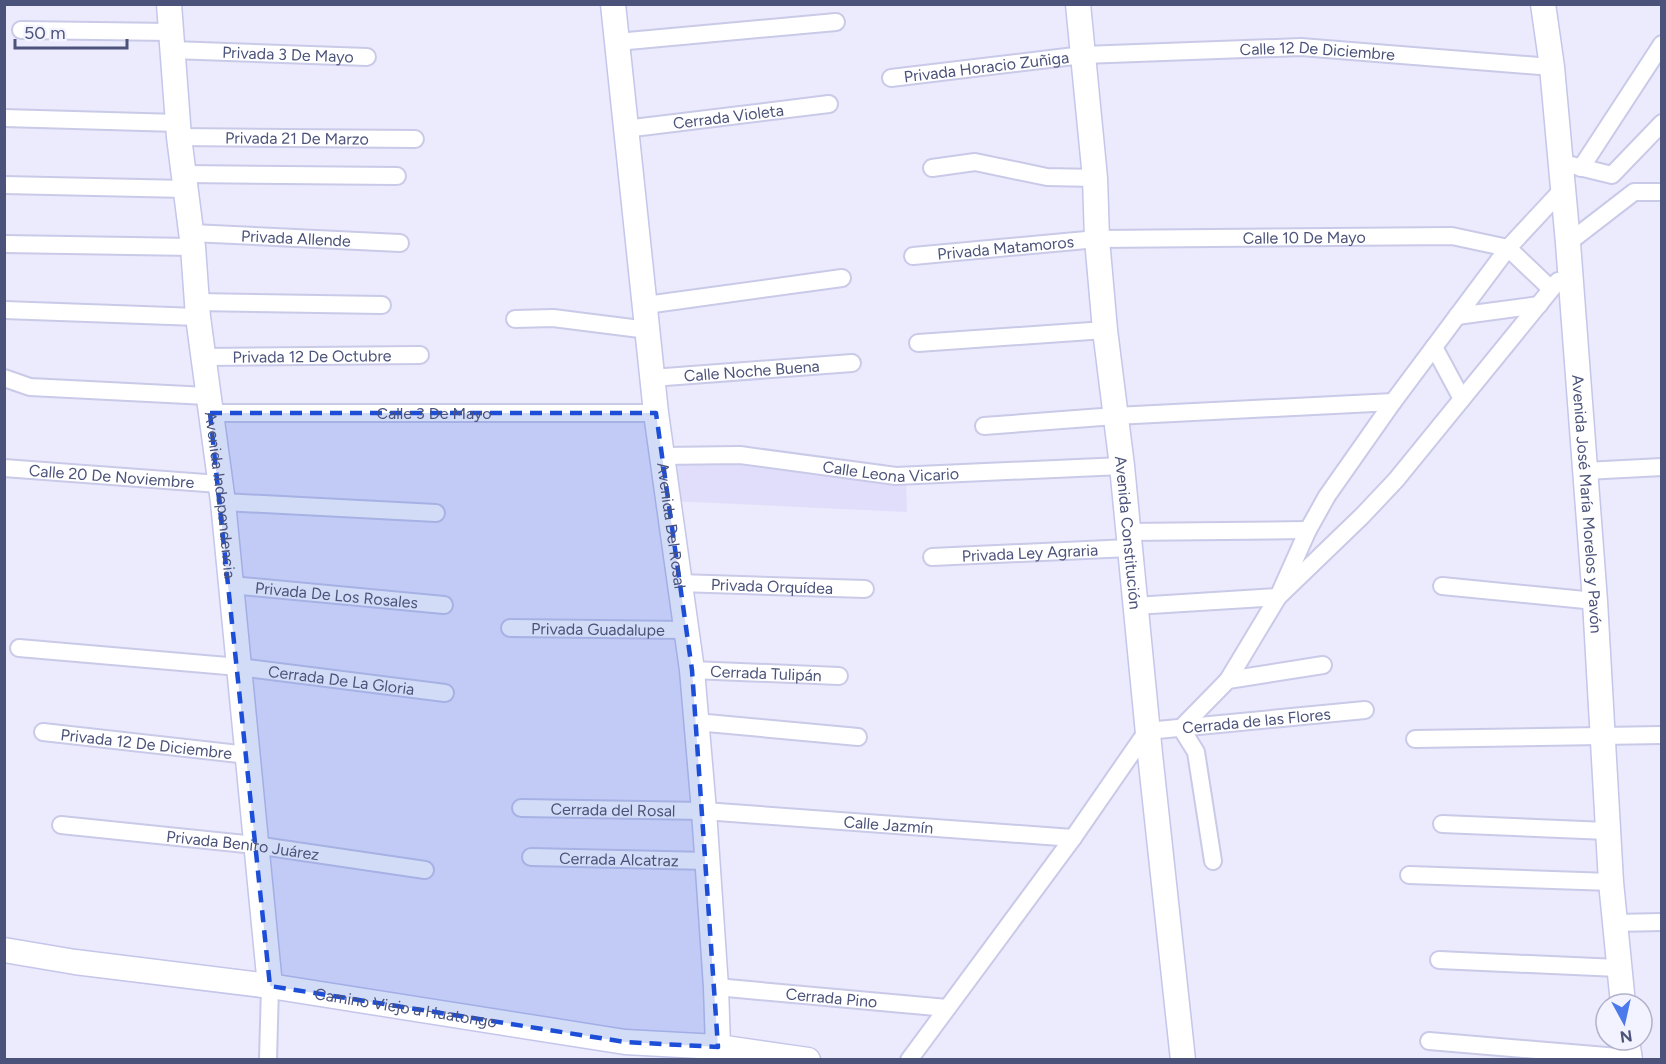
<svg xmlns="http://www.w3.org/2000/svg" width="1666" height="1064" font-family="Figtree,sans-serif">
	<rect width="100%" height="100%" fill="#eceafd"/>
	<!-- residential -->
	<path fill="#e0defa" d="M739,456L906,478L907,512L673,501L666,460Z"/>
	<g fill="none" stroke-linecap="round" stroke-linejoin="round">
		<defs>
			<g id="minor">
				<path d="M21,30L171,32"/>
				<path d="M617,42L836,22"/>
				<path id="s1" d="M172,50L367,57"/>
				<path id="s2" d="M891,78L1083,55L1301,47L1552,67"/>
				<path d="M4,118L178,123"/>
				<path id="s3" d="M625,129L829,104"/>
				<path id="s4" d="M179,137L415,139"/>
				<path d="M1571,165L1612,175L1662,123"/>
				<path d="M932,168L975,162L1047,177L1095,178"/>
				<path d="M1581,168L1662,44"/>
				<path d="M184,174L397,176"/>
				<path d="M4,185L186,189"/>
				<path id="s5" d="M191,233L400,243"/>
				<path d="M1568,243L1634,192H1662"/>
				<path d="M4,244L193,247"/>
				<path id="s6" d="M913,256L1097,239L1452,236L1508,248L1551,289"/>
				<path d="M196,302L382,305"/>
				<path d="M646,305L842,278"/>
				<path d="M4,310L198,317"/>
				<path d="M1457,316L1539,305"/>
				<path d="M515,319L553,318L648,330"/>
				<path d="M918,343L1105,330"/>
				<path d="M1434,347L1462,399"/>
				<path id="s7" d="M204,357L420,355"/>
				<path d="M4,378L30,387L207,396"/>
				<path id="s8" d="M652,378L852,363"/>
				<path id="s9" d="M210,413H656"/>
				<path d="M984,426L1115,416L1393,402"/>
				<path id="s10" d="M661,456L740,455L896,476L1122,466"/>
				<path id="s11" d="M4,468L219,484"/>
				<path d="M1585,471L1662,467"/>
				<path d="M223,502L436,513"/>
				<path d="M1127,532L1308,530"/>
				<path id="s12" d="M932,557L1129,548"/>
				<path id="s13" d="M679,583L865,589"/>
				<path id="s14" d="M231,585L444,605"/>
				<path d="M1442,586L1595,601"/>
				<path d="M1135,606L1278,597L1362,516L1396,480L1558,281"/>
				<path id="s15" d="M510,628L686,630"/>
				<path id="s16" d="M19,648L239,667L445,693"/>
				<path id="s17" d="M692,670L839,676"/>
				<path d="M1228,680L1278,597L1308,530L1327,496L1393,402L1508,248L1562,190"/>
				<path d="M696,722L858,737"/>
				<path id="s18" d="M43,732L248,755"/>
				<path d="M1415,739L1662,735"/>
				<path id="s19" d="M521,808L704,811L1073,838"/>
				<path d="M1442,824L1607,831"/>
				<path id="s20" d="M61,825L255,845L425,870"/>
				<path id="s21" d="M531,857L708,861"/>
				<path d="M1213,861L1196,752L1181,728L1228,680L1323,665"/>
				<path d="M1409,875L1611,882"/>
				<path d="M1614,923L1662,922"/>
				<path d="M1439,960L1618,968"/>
				<path id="s22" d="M716,987L947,1008"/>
				<path d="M1429,1041L1630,1058"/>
				<path d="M268,1060L270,986"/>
				<path id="s23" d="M909,1060L1073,838L1147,731L1365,710"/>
			</g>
			<g id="secondary">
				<path id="s24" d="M169,4L179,137L193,247L198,317L223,502L270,986"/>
				<path id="s25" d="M613,4L656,413L692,670L704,811L716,987L718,1047"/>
				<path id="s26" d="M1078,4L1095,178L1097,239L1105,330L1122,466L1150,754L1183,1060"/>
				<path id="s27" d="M1543,4L1552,67L1568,243L1595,601L1611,882L1623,1004"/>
				<path id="s28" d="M4,950L75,962L270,986L625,1042L718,1047L808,1060"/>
				<path d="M1627,1040L1630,1060"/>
			</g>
		</defs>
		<!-- minor casing -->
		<use href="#minor" stroke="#c9cae8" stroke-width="20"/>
		<!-- secondary casing -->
		<use href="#secondary" stroke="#c4c6ea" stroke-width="27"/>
		<!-- minor -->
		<use href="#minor" stroke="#fff" stroke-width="16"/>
		<!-- secondary -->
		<use href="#secondary" stroke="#fff" stroke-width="24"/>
	</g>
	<!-- marked area -->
	<path fill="#1d4ed8" fill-opacity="0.2" stroke="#1d4ed8" stroke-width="4.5" stroke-dasharray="12 8" stroke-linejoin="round" d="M210,413H656L692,670L718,1047L625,1042L270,986Z"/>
	<g text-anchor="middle" stroke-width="4.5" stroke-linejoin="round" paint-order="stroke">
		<!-- street labels -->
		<g font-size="16" fill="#4c537a" stroke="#f3f2ff">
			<text dy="6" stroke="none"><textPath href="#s2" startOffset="428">Calle 12 De Diciembre</textPath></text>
			<text dy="6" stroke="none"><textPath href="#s1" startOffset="116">Privada 3 De Mayo</textPath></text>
			<text dy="6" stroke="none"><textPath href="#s2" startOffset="96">Privada Horacio Zuñiga</textPath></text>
			<text dy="6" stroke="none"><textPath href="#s3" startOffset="104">Cerrada Violeta</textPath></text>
			<text dy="6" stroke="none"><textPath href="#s4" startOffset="118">Privada 21 De Marzo</textPath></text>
			<text dy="6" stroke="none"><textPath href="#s5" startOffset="105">Privada Allende</textPath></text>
			<text dy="6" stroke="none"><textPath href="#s6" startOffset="392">Calle 10 De Mayo</textPath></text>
			<text dy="6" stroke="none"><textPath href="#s6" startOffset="93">Privada Matamoros</textPath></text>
			<text dy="6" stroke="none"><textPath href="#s7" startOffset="108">Privada 12 De Octubre</textPath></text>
			<text dy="6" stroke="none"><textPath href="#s8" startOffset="100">Calle Noche Buena</textPath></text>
			<text dy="6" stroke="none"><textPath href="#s9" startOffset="224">Calle 3 De Mayo</textPath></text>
			<text dy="6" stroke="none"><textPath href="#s10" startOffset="231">Calle Leona Vicario</textPath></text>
			<text dy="6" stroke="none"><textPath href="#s11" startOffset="108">Calle 20 De Noviembre</textPath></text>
			<text dy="6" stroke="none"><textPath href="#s24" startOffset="494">Avenida Independencia</textPath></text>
			<text dy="6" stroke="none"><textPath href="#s27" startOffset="502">Avenida José María Morelos y Pavón</textPath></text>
			<text dy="6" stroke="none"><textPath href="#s25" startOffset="525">Avenida Del Rosal</textPath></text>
			<text dy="6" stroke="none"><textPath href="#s26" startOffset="531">Avenida Constitución</textPath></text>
			<text dy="6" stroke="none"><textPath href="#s12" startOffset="98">Privada Ley Agraria</textPath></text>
			<text dy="6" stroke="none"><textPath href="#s13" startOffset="93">Privada Orquídea</textPath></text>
			<text dy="6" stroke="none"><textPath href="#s14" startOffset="106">Privada De Los Rosales</textPath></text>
			<text dy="6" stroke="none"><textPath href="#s15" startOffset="88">Privada Guadalupe</textPath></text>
			<text dy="6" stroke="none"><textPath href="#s17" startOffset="74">Cerrada Tulipán</textPath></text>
			<text dy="6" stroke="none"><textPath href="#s16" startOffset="324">Cerrada De La Gloria</textPath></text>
			<text dy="6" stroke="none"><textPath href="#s23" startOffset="516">Cerrada de las Flores</textPath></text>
			<text dy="6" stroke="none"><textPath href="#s18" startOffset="104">Privada 12 De Diciembre</textPath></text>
			<text dy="6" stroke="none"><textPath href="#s19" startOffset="92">Cerrada del Rosal</textPath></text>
			<text dy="6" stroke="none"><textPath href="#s19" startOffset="368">Calle Jazmín</textPath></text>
			<text dy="6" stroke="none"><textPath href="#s20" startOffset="183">Privada Benito Juárez</textPath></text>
			<text dy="6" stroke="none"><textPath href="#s21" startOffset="88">Cerrada Alcatraz</textPath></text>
			<text dy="6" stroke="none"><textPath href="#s22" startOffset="116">Cerrada Pino</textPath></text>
			<text dy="6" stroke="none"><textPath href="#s28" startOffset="406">Camino Viejo a Huatongo</textPath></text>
		</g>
	</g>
	<!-- border -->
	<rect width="1666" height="1064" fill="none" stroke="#4c537a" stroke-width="12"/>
	<!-- north arrow -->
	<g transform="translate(1624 1022) rotate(172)"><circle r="28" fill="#f3f2ff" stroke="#b0b2ca" stroke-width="1.5"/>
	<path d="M0-4.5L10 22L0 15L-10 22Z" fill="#4d7aea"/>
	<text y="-9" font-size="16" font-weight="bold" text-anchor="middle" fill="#4c537a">N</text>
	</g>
	<!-- scale -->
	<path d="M15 39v9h112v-9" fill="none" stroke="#4c537a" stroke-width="3"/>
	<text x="24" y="39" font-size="18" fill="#4c537a" stroke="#f3f2ff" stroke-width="4.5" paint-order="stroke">50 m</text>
</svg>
